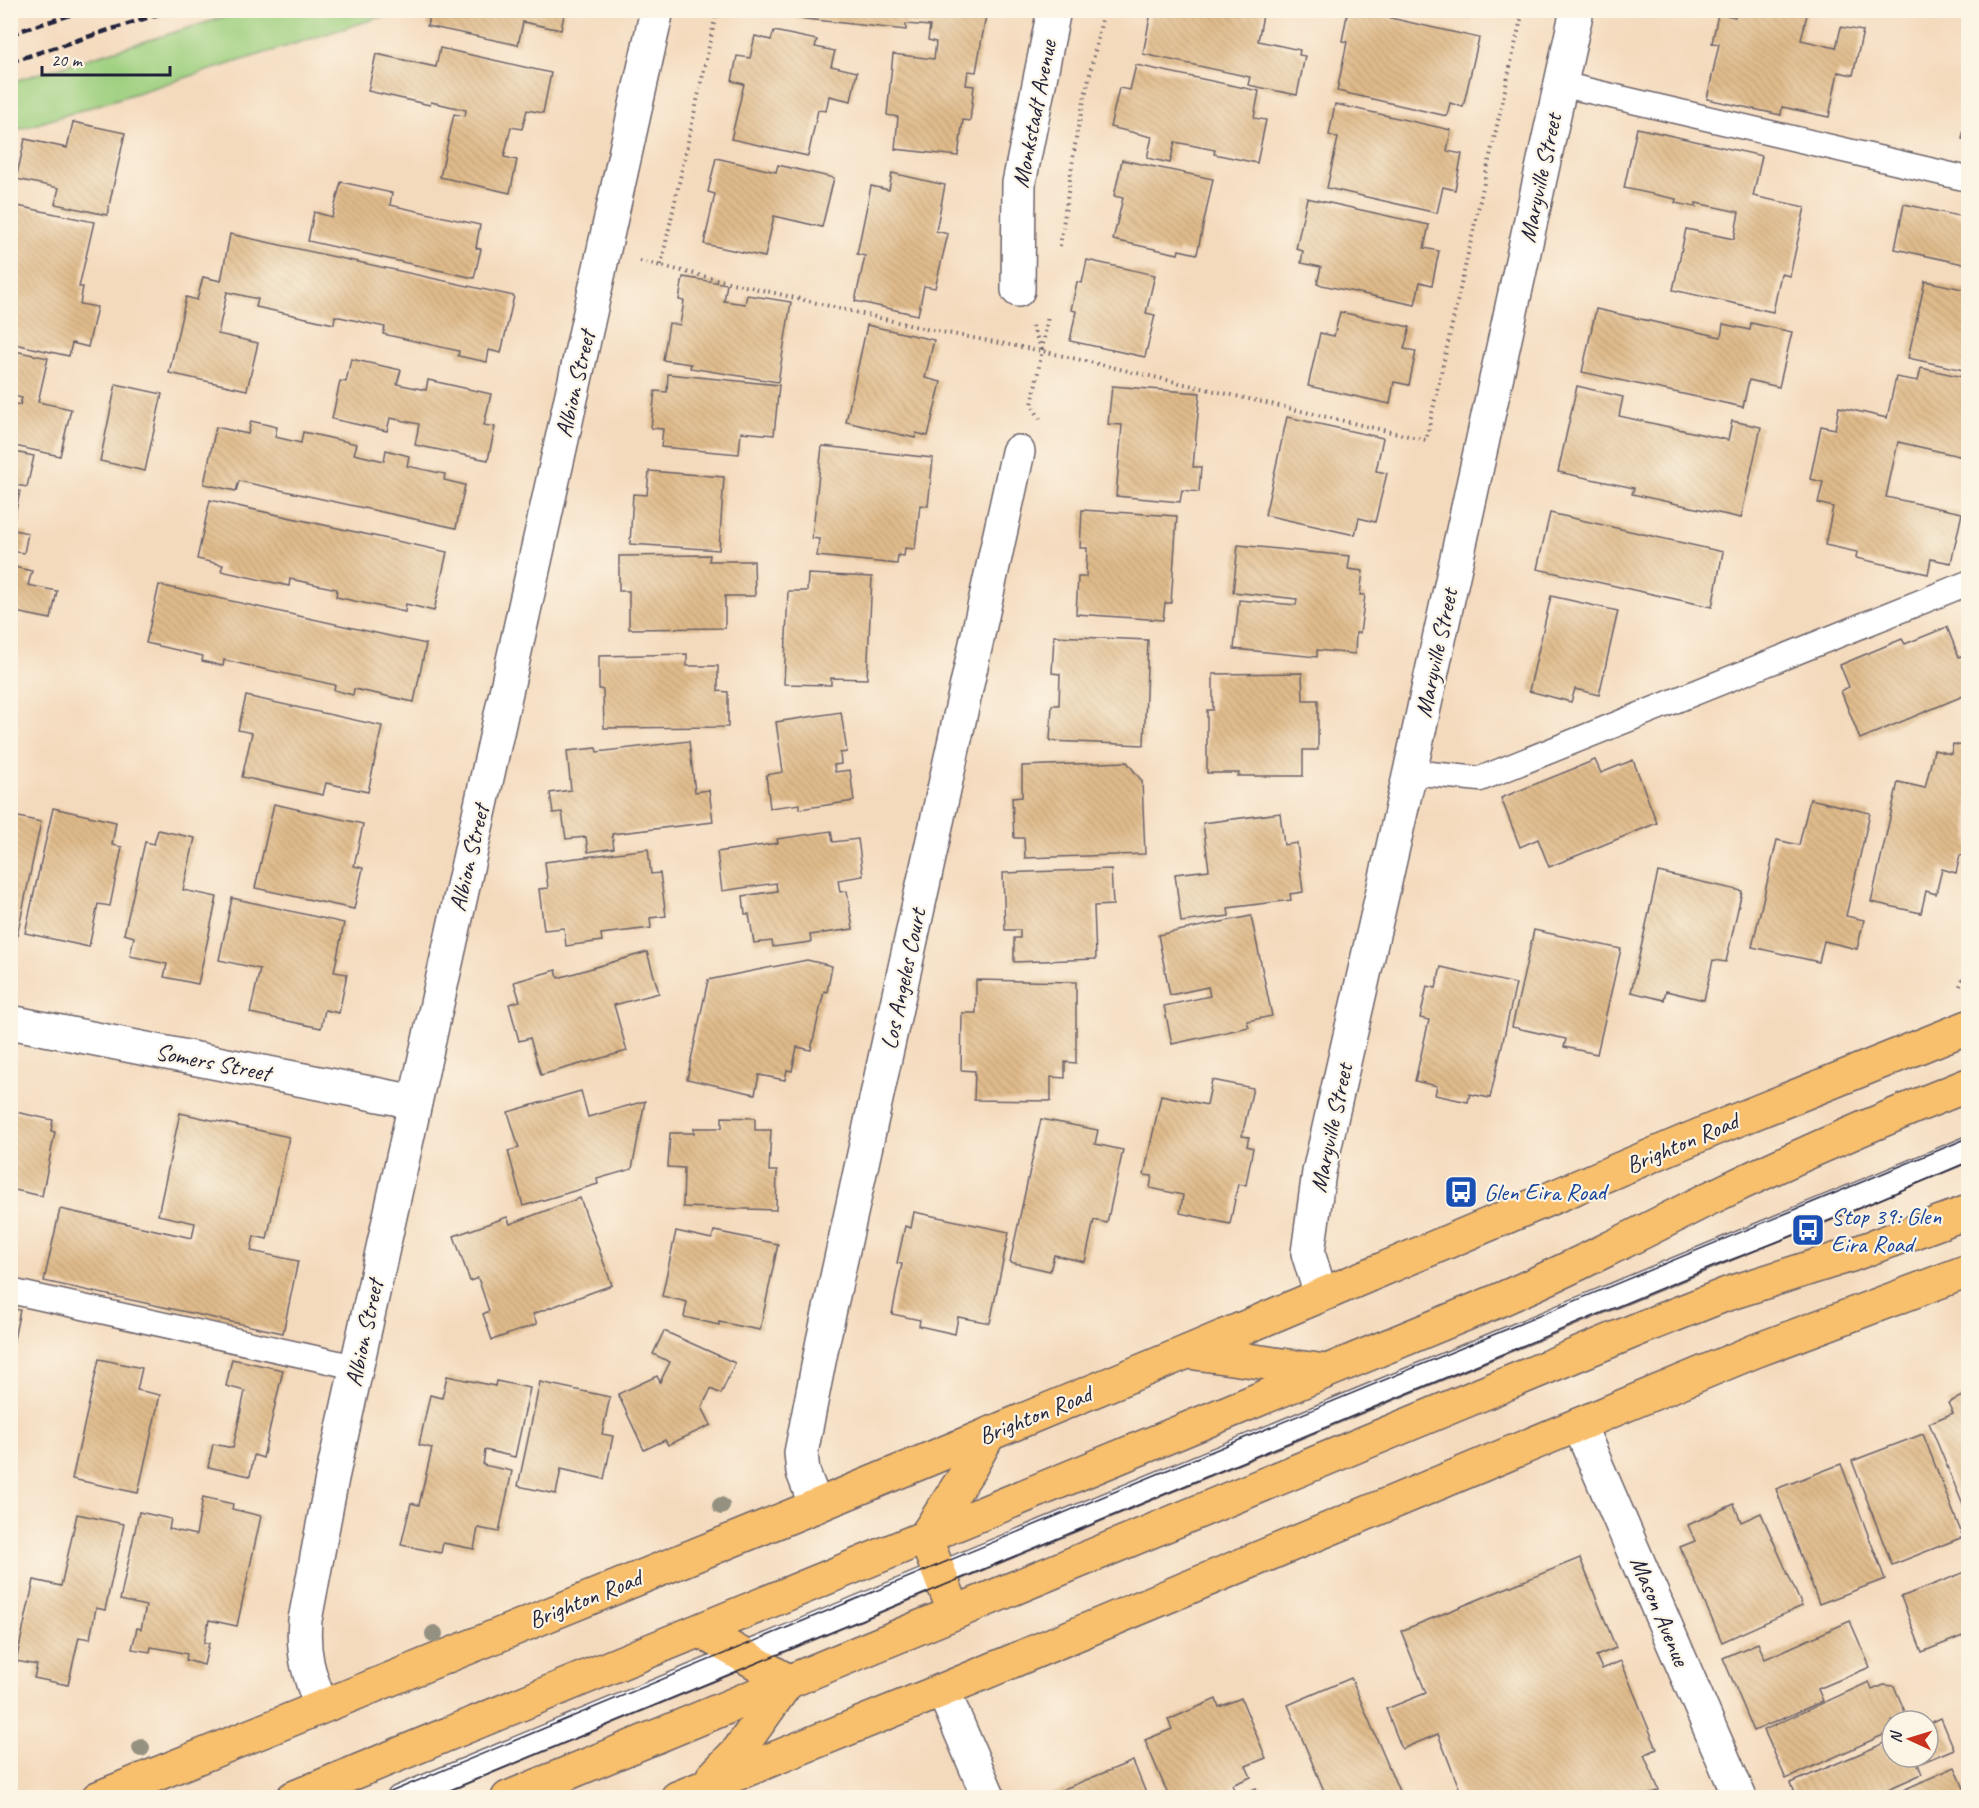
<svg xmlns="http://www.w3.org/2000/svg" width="1979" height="1808" font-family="Caveat,sans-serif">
	<defs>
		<pattern id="building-back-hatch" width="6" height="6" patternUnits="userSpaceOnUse" patternTransform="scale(1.5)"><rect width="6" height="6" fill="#e0bb8b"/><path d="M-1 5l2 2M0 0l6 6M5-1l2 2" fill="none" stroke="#c0a079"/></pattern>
	</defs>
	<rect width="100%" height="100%" fill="#fcf5e5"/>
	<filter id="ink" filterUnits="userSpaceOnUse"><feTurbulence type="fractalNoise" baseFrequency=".0167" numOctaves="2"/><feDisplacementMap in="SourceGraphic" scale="12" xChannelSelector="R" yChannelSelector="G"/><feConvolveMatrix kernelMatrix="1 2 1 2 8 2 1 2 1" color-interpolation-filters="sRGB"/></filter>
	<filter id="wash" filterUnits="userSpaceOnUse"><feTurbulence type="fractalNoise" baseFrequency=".008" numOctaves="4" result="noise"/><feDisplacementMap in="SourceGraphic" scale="24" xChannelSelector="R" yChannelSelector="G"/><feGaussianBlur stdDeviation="1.35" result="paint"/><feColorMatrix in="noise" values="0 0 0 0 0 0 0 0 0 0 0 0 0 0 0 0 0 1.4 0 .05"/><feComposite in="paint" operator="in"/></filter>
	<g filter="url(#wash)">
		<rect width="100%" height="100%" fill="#f4dabd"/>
		<!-- green -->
		<path fill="#9fd080" stroke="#60795e" stroke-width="1.5" d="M244,11H400L11,132V82Z"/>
		<g id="blocks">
			<!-- building -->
			<g fill="url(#building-back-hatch)">
				<path d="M431,10H565L561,30L523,22L518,45L427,26Z"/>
				<path d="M771,10H987L976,72L968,71L966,85L974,86L970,121L963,120L958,156L895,149L898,117L887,115L893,54L934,59L936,42L928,40L930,26L906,24V30L770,15Z"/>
				<path d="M1162,10H1264L1258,41L1300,50L1299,55L1305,56L1297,95L1248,85L1250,77L1143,54L1151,12L1161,14Z"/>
				<path d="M1348,10H1355L1479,38L1463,107L1450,103L1447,116L1337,91L1347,42L1342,41Z"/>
				<path d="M1413,10H1472V18L1413,12Z"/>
				<path d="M1737,10H1808L1801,40L1836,48L1841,27L1863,31L1853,75L1838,72L1829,117L1782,107L1781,115L1707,99L1719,44L1712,43L1718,14L1735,17Z"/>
				<path d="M774,31L817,40L815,47L835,51L831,66L857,72L851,101L829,96L826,111L818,110L808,156L731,139L744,84L732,81L737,56L750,58L755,36L771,40Z"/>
				<path d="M440,48L551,73L543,113L527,110L522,129L511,127L504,157L517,160L510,193L440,177L454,114L465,116L466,110L431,102L430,105L368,91L376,54L436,67Z"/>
				<path d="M1136,65L1259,91L1254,118L1266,120L1257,163L1214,154L1215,150L1175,142L1170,163L1147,158L1152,137L1110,127L1119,88L1130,90Z"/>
				<path d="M1335,104L1451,130L1447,151L1462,154L1455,190L1443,187L1437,213L1327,188L1338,138L1329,135Z"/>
				<path d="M1968,111V140L1962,139Z"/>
				<path d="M73,122L125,133L107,215L55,204L59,188L16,179L25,139L67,148Z"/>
				<path d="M1637,128L1762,156L1753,196L1805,207L1790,276L1781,274L1773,312L1673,290L1686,229L1734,239L1739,212L1696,203V207L1675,203L1676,199L1624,188Z"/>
				<path d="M716,158L776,172L778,165L834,178L822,227L774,216L765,257L704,244L715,194L708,192Z"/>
				<path d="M1122,160L1213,179L1197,254L1179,250L1178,254L1113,240L1123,198L1114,196Z"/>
				<path d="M892,173L945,185L936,231L948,234L935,288L924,286L918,315L855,301L865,256L857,254L871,186L889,190Z"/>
				<path d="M341,182L392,193L390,205L480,225L476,248L481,249L474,278L308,241L314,212L332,217Z"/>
				<path d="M1307,198L1429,225L1424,248L1439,251L1432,285L1420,282L1415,305L1317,284L1321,267L1301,263L1303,251L1296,249Z"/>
				<path d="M1904,204L1968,218V265L1895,249Z"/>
				<path d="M13,205L94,222L79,287H83L80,304L97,307L88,347L72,343L69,356L10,343V211H12Z"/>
				<path d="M230,234L514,296L501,353L489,350L487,362L458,356L459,351L383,334L385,327L335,316L334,324L256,307L258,299L227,292L218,334L258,343L247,390L169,373L186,297L197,300L203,277L221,281Z"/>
				<path d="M1087,260L1155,275L1146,313L1155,315L1145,357L1070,341L1076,311L1071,310L1077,282L1082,283Z"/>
				<path d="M683,277L727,284L724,301L745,304L747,295L791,302L778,382L690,368L691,364L663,360L669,323L680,325L684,301L679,300Z"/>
				<path d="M1925,281L1968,290V371L1908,358Z"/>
				<path d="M1596,309L1721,337L1723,324L1750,330L1751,323L1792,332L1779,387L1749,380L1743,407L1582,372Z"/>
				<path d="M1340,312L1410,327L1404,349L1416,351L1409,385L1394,382L1390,404L1308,386L1320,333L1334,336Z"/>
				<path d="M867,325L934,340L925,378L941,382L928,436L916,433L915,438L846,422Z"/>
				<path d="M10,350L48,358L38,402L71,409L60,456L10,445V403L20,405L22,398L10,395Z"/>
				<path d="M351,359L401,370L397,384L426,390L428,380L491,394L484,425L495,427L488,460L415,445L419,424L390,418L387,431L332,419L340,381L346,382Z"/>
				<path d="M1921,368L1968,378V458L1898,442L1886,497L1962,513L1951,563L1931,559L1928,574L1856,558L1857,552L1825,545L1833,507L1818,503L1823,482L1810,479L1821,426L1835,429L1839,407L1887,418L1896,377L1918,381Z"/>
				<path d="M668,374L779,385L774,435L741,432L739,454L661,447L663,429L651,428L655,391L667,392Z"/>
				<path d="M116,384L162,394L145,471L100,461Z"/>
				<path d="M1112,386L1200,393L1193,467H1201L1199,492L1182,490L1180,502L1116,496L1122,425L1108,424Z"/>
				<path d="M1577,386L1623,397L1619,416L1728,440L1732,421L1761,427L1741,518L1632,494L1634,488L1558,472Z"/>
				<path d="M1287,417L1383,438L1376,471L1387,473L1375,522L1359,518L1355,535L1265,515Z"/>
				<path d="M251,421L277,427L275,437L301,443L303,432L357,444L354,454L384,461L386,450L409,456L407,466L445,474L444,480L465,485L456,528L239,481L236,491L204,484L216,427L248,434Z"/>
				<path d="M822,446L933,458L928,506L920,505L915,549L905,548L904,556L898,555L897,564L817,556L819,539L812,538Z"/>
				<path d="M10,451L34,456L27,487L10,484Z"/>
				<path d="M649,471L724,477L719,550L630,544L633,494L647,495Z"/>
				<path d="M10,489L20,491L13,525H10Z"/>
				<path d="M210,500L447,552L434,611L406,604L405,612L336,597L337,589L290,579L289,586L221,571L223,565L197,559Z"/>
				<path d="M1082,510L1177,516L1171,603H1165L1163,620L1076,614L1078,577H1086L1087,548H1080Z"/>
				<path d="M1550,513L1723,552L1712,607L1537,569Z"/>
				<path d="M10,529L28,533L24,553L10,551Z"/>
				<path d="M1238,545L1350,556L1348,569L1363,571L1360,595H1365L1360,633H1356L1355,654L1317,650V657L1234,649L1239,600L1296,605L1297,599L1233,592Z"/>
				<path d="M710,555L709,561H754L755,596H725V628L629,629V591H619V556Z"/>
				<path d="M10,566L32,571L28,585L57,591L51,619L10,611Z"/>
				<path d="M808,574L872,577L867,679L831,678V685L784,684L788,591H807Z"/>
				<path d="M159,585L426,644L414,702L354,689L353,695L334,690L335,685L224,660L223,666L202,661L203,656L146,643Z"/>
				<path d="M1551,596L1618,611L1599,695L1575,689L1571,702L1529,691Z"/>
				<path d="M1947,627L1959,657L1967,653L1968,657V694L1860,739L1841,691L1849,687L1840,665L1902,639L1905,644Z"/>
				<path d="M1054,636L1148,640L1144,745L1050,741L1052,705H1059L1060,674L1052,673Z"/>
				<path d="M687,654V666H718V691L728,692V727L604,728L603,690L599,689V656Z"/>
				<path d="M1302,673L1303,700H1318V750H1303V776H1238L1239,773H1207V710H1213V674Z"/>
				<path d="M246,696L382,726L368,792L326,783L323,795L242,777L252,733L238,730Z"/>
				<path d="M841,712L847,752L840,753L841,764L834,765L835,772L850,770L854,801L800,809V804L770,808L766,775L783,772L776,722Z"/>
				<path d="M689,741L695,792L709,790L713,822L612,834L614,848L588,852L586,837L566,839L562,812L553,813L550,793L571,790L567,751L596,748L597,752Z"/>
				<path d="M1953,744L1968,747V857L1960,855L1956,873L1942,869L1936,894L1926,891L1921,913L1871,902L1898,782L1925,788L1934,750L1951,754Z"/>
				<path d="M1595,760L1601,773L1633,760L1657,823L1549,867L1538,839L1520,847L1501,798Z"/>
				<path d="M1127,762L1142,781L1145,854L1025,858L1024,838H1014L1012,798L1022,797V766Z"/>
				<path d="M1810,799L1870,813L1846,916L1864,920L1857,949L1824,941L1819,962L1752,947L1777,840L1799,845Z"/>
				<path d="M274,804L363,824L354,866L363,868L354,909L255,888Z"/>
				<path d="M53,808L116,822L112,845L122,847L110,906L98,904L89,947L25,933Z"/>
				<path d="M1280,813L1284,845L1297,843L1303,892L1290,894L1291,900L1228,908L1229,916L1181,922L1175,874L1209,870L1203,823Z"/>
				<path d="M10,815L41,822L16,941L10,939Z"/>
				<path d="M158,830L195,838L183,890L217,897L198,984L164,977L167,964L130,956L134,937L124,934L145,842L154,844Z"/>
				<path d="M831,831L833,842L858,839L863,876L838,880L840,892L847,891L853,929L810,935L811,942L773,947L772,941L754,943L749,914H745L743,896L777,891L776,883L722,891L717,852L778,843L777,839Z"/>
				<path d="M648,849L651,874L660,873L666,916L650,918L651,928L601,934L602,941L566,946L564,928L544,930L539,889L548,888L545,862Z"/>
				<path d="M1111,869L1113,905L1094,906L1096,959L1014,962V938H1020V930H1005L1003,873Z"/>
				<path d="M1658,872L1742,891L1726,962L1713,960L1704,1000L1666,991L1664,1000L1631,992Z"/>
				<path d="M232,898L344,923L334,972L347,974L339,1013L325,1010L321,1028L250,1013L260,969L219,960Z"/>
				<path d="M1251,916L1272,1016L1247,1021L1249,1027L1172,1044L1164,1006L1210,996L1208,987L1170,995L1158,935Z"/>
				<path d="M1534,930L1621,949L1597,1054L1564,1047L1566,1039L1512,1027Z"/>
				<path d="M647,952L659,993L614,1005L627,1051L541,1075L530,1038L519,1041L509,1004L520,1001L514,982L556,970L558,978Z"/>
				<path d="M807,960L832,966L827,992L824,991L811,1050L797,1047L792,1071L787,1070L785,1080L759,1075L755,1094L687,1079L708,980Z"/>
				<path d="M1441,967L1516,984L1490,1098L1470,1094L1468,1102L1435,1095L1437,1086L1415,1081L1429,1020L1420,1018L1427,986L1436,988Z"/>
				<path d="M976,980L1076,982V1063L1065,1062V1078L1051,1077V1101L974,1100L975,1071L961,1070L962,1013H976Z"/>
				<path d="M1212,1080L1253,1088L1242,1136L1249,1137L1247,1146L1253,1148L1246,1185L1238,1184L1230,1224L1180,1213L1183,1195L1150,1188L1152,1176L1144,1175L1161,1095L1207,1105Z"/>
				<path d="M581,1091L588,1117L645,1101L632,1169L597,1179L598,1184L523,1206L508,1151L519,1148L508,1112Z"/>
				<path d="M11,1111L53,1120L51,1131L55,1132L42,1196L10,1189Z"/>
				<path d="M180,1113L289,1137L267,1239L254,1236L251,1251L298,1261L283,1333L44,1281L60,1209L192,1238L195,1223L158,1215Z"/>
				<path d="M722,1117L755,1118V1130H771L769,1171H777L776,1210L683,1207L684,1168L668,1167L670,1133H694V1128H722Z"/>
				<path d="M1041,1119L1098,1130L1095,1144L1123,1150L1107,1223L1094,1220L1085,1262L1054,1255L1050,1271L1010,1262Z"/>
				<path d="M580,1198L612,1285L533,1314L537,1324L492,1340L483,1314L489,1311L478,1278L470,1281L454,1236L507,1217L510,1224Z"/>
				<path d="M914,1212L1009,1232L990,1323L958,1317L955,1334L919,1326L920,1320L892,1314L902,1264L897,1263L905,1226L911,1228Z"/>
				<path d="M676,1231L712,1239L714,1231L778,1244L760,1330L719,1322V1325L684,1317L687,1302L662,1296Z"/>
				<path d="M10,1308L20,1310L12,1349H10Z"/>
				<path d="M664,1331L735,1363L721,1394L711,1389L702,1407L711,1425L668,1445L665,1440L644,1450L618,1394L657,1376L660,1382L670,1362L653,1354Z"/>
				<path d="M99,1359L142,1368L137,1390L160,1395L138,1493L72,1479Z"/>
				<path d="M232,1359L283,1370L263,1458L254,1455L250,1476L208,1467L213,1444L233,1448L245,1391L226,1386Z"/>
				<path d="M447,1376L495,1386L496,1381L530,1388L515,1457L485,1450L483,1465L512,1471L499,1532L478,1528L474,1549L443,1543L441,1553L401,1545L411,1503L419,1505L432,1448L419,1445L430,1395L442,1398Z"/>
				<path d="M540,1382L610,1397L602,1434L613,1436L604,1479L561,1469L556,1494L518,1486Z"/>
				<path d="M1968,1393V1517L1929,1423L1953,1413L1948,1403Z"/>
				<path d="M1923,1434L1963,1537L1892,1565L1852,1461Z"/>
				<path d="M1841,1464L1885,1579L1819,1604L1776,1489Z"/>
				<path d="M203,1497L233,1504L232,1509L261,1516L237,1626L209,1620L204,1643H209L204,1665L186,1660L187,1654L170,1650L151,1647L150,1652L132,1649L137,1628L141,1629L146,1606L120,1600L139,1512L171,1519L169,1529L196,1535Z"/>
				<path d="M1734,1504L1741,1522L1761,1513L1802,1606L1722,1642L1680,1547L1695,1541L1688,1525Z"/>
				<path d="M77,1514L124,1524L105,1610L96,1608L90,1639L79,1637L68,1685L34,1678L37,1665L16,1661L34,1580L61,1586Z"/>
				<path d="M1580,1558L1616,1648L1596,1656L1602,1669L1621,1661L1657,1749L1644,1755L1659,1790L1641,1798H1463L1438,1734L1402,1749L1386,1709L1426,1693L1401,1631Z"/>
				<path d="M1968,1571V1634L1922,1652L1901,1597Z"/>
				<path d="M1850,1621L1870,1667L1818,1689L1823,1701L1754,1731L1723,1658L1758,1643L1765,1659Z"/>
				<path d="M1351,1678L1402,1798H1327L1288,1705Z"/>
				<path d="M1869,1682L1872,1690L1884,1685L1894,1686L1909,1721H1892V1731L1786,1779L1764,1730Z"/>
				<path d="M1241,1698L1266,1758L1246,1766L1251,1777L1232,1785L1237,1796L1256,1788L1260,1798H1185L1184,1795L1169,1797L1145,1740L1172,1729L1168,1720L1216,1699L1219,1707Z"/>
				<path d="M1941,1718L1954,1749L1918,1764L1922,1774L1868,1798H1797L1791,1783L1892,1740V1757H1928V1724Z"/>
				<path d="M1133,1761L1148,1798H1044V1797Z"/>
				<path d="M1955,1767L1968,1798H1885Z"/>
			</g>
		</g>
	</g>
	<g filter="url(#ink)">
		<use href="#blocks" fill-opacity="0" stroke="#6c6268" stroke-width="1.5"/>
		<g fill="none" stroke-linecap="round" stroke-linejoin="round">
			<defs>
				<g id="lane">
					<path d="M1560,84L1968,179"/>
					<path d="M1410,772L1480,779L1968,583"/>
					<path d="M10,1291L356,1367"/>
					<path d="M399,1798L1968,1149"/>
				</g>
				<g id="street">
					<path d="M1018,290L1019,183L1054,10"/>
					<path d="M10,1022L415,1102"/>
					<path d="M1321,1295L1308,1253L1319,1172L1410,772L1577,10"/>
					<path d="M1579,1425L1740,1798"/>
					<path d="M816,1506L803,1472L801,1453L823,1341L1018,452"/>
					<path d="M943,1690L989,1798"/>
					<path d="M321,1706C309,1674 302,1655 305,1620L332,1478L657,10"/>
				</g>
				<g id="primary">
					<path d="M1188,1352L1326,1371"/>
					<path d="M925,1537L970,1468L989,1434"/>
					<path d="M712,1778L739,1750L788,1681"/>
					<path d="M98,1798L816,1506L1187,1352L1712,1130L1968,1027"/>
					<path d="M677,1798L943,1690L1755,1351L1968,1271"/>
				</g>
				<g id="highway">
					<path d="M925,1537L954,1611"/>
					<path d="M700,1631L788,1681"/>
					<path d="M293,1798L1497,1301C1568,1270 1637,1235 1706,1200C1792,1158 1880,1120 1968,1085"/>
					<path d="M508,1798L1641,1328L1727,1294L1851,1255L1968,1212"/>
				</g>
			</defs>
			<!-- lane casing -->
			<use href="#lane" stroke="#6c6268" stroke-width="27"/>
			<!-- street casing -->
			<use href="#street" stroke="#6c6268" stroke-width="36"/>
			<!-- primary casing -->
			<use href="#primary" stroke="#6c6268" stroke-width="36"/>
			<!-- highway casing -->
			<use href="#highway" stroke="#6c6268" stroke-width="36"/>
			<!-- path -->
			<g stroke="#6c6268" stroke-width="4" stroke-dasharray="1.5 4.5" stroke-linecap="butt">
				<path d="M1060,246L1077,132L1104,10"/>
				<path d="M640,261L926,329L1042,351L1426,440L1523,10"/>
				<path d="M661,265L717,10"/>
				<path d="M1032,326L1042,350"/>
				<path d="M1040,419L1032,405L1048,316"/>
				<path d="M1960,986L1968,968"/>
			</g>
			<!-- lane -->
			<use href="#lane" stroke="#fff" stroke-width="24"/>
			<!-- street -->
			<use href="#street" stroke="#fff" stroke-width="33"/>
			<!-- primary -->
			<use href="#primary" stroke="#f8bf6c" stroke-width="33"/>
			<!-- highway -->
			<use href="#highway" stroke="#f8bf6c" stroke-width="33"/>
			<!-- tram -->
			<g stroke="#22223b" stroke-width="1.5">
				<path d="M376,1798L1968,1138"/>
				<path d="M431,1798L1715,1266L1808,1230L1968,1162"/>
			</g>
			<!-- rail -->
			<g stroke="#22223b" stroke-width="4.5" stroke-dasharray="9 4.5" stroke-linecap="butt">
				<path d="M10,34L86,10"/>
				<path d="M10,62L171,10"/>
			</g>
		</g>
		<!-- trees -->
		<g fill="#959181">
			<circle cx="721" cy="1506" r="9"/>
			<circle cx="434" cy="1634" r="9"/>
			<circle cx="141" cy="1748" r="9"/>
		</g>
	</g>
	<!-- icons -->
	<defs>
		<symbol id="bus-square" viewBox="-11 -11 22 22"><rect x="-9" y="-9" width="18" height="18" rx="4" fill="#1a4fb4" stroke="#fcf5e5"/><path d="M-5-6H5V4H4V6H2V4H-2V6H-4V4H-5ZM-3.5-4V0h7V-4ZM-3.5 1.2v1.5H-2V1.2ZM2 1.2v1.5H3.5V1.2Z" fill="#fff"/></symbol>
	</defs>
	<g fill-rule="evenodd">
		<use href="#bus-square" x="1442" y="1173" width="38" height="38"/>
		<use href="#bus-square" x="1789" y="1211" width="38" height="38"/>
	</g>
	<g text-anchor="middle" stroke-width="4.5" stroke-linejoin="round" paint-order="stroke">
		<!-- street labels -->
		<g font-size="24" fill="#22223b" stroke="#fcf5e5">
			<text transform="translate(1034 114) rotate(-79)" y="8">Monkstadt Avenue</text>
			<text transform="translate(1540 178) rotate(-78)" y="8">Maryville Street</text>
			<text transform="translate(575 384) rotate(-77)" y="8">Albion Street</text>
			<text transform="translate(1436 653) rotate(-78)" y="8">Maryville Street</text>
			<text transform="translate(469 858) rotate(-77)" y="8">Albion Street</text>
			<text transform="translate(903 979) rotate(-78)" y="8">Los Angeles Court</text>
			<text transform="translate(213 1062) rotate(11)" y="8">Somers Street</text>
			<text transform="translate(1331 1128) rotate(-78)" y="8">Maryville Street</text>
			<text transform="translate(1682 1143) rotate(-23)" y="8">Brighton Road</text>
			<text transform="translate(364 1333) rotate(-78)" y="8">Albion Street</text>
			<text transform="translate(1035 1415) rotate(-22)" y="8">Brighton Road</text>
			<text transform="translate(585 1599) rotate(-22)" y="8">Brighton Road</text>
			<text transform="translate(1660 1611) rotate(67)" y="8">Mason Avenue</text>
		</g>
		<!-- transit labels -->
		<g font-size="24" fill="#164399" stroke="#fcf5e5" text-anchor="start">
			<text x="1484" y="1200">Glen Eira Road</text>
			<text x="1831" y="1224">Stop 39: Glen<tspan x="1831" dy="28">Eira Road</tspan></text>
		</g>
	</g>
	<!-- margin -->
	<rect width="1979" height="1808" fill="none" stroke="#fcf5e5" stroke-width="36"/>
	<!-- north arrow -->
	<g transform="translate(1910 1739) rotate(274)"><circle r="28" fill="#fcf5e5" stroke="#a5a1a1" stroke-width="1.5"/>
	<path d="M0-4.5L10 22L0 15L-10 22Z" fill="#c8321e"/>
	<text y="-9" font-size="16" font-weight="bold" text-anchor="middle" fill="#22223b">N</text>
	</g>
	<!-- scale -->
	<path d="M42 66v9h128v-9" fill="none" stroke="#22223b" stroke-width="3"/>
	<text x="51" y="66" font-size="18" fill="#22223b" stroke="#fcf5e5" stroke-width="4.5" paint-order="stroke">20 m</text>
</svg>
